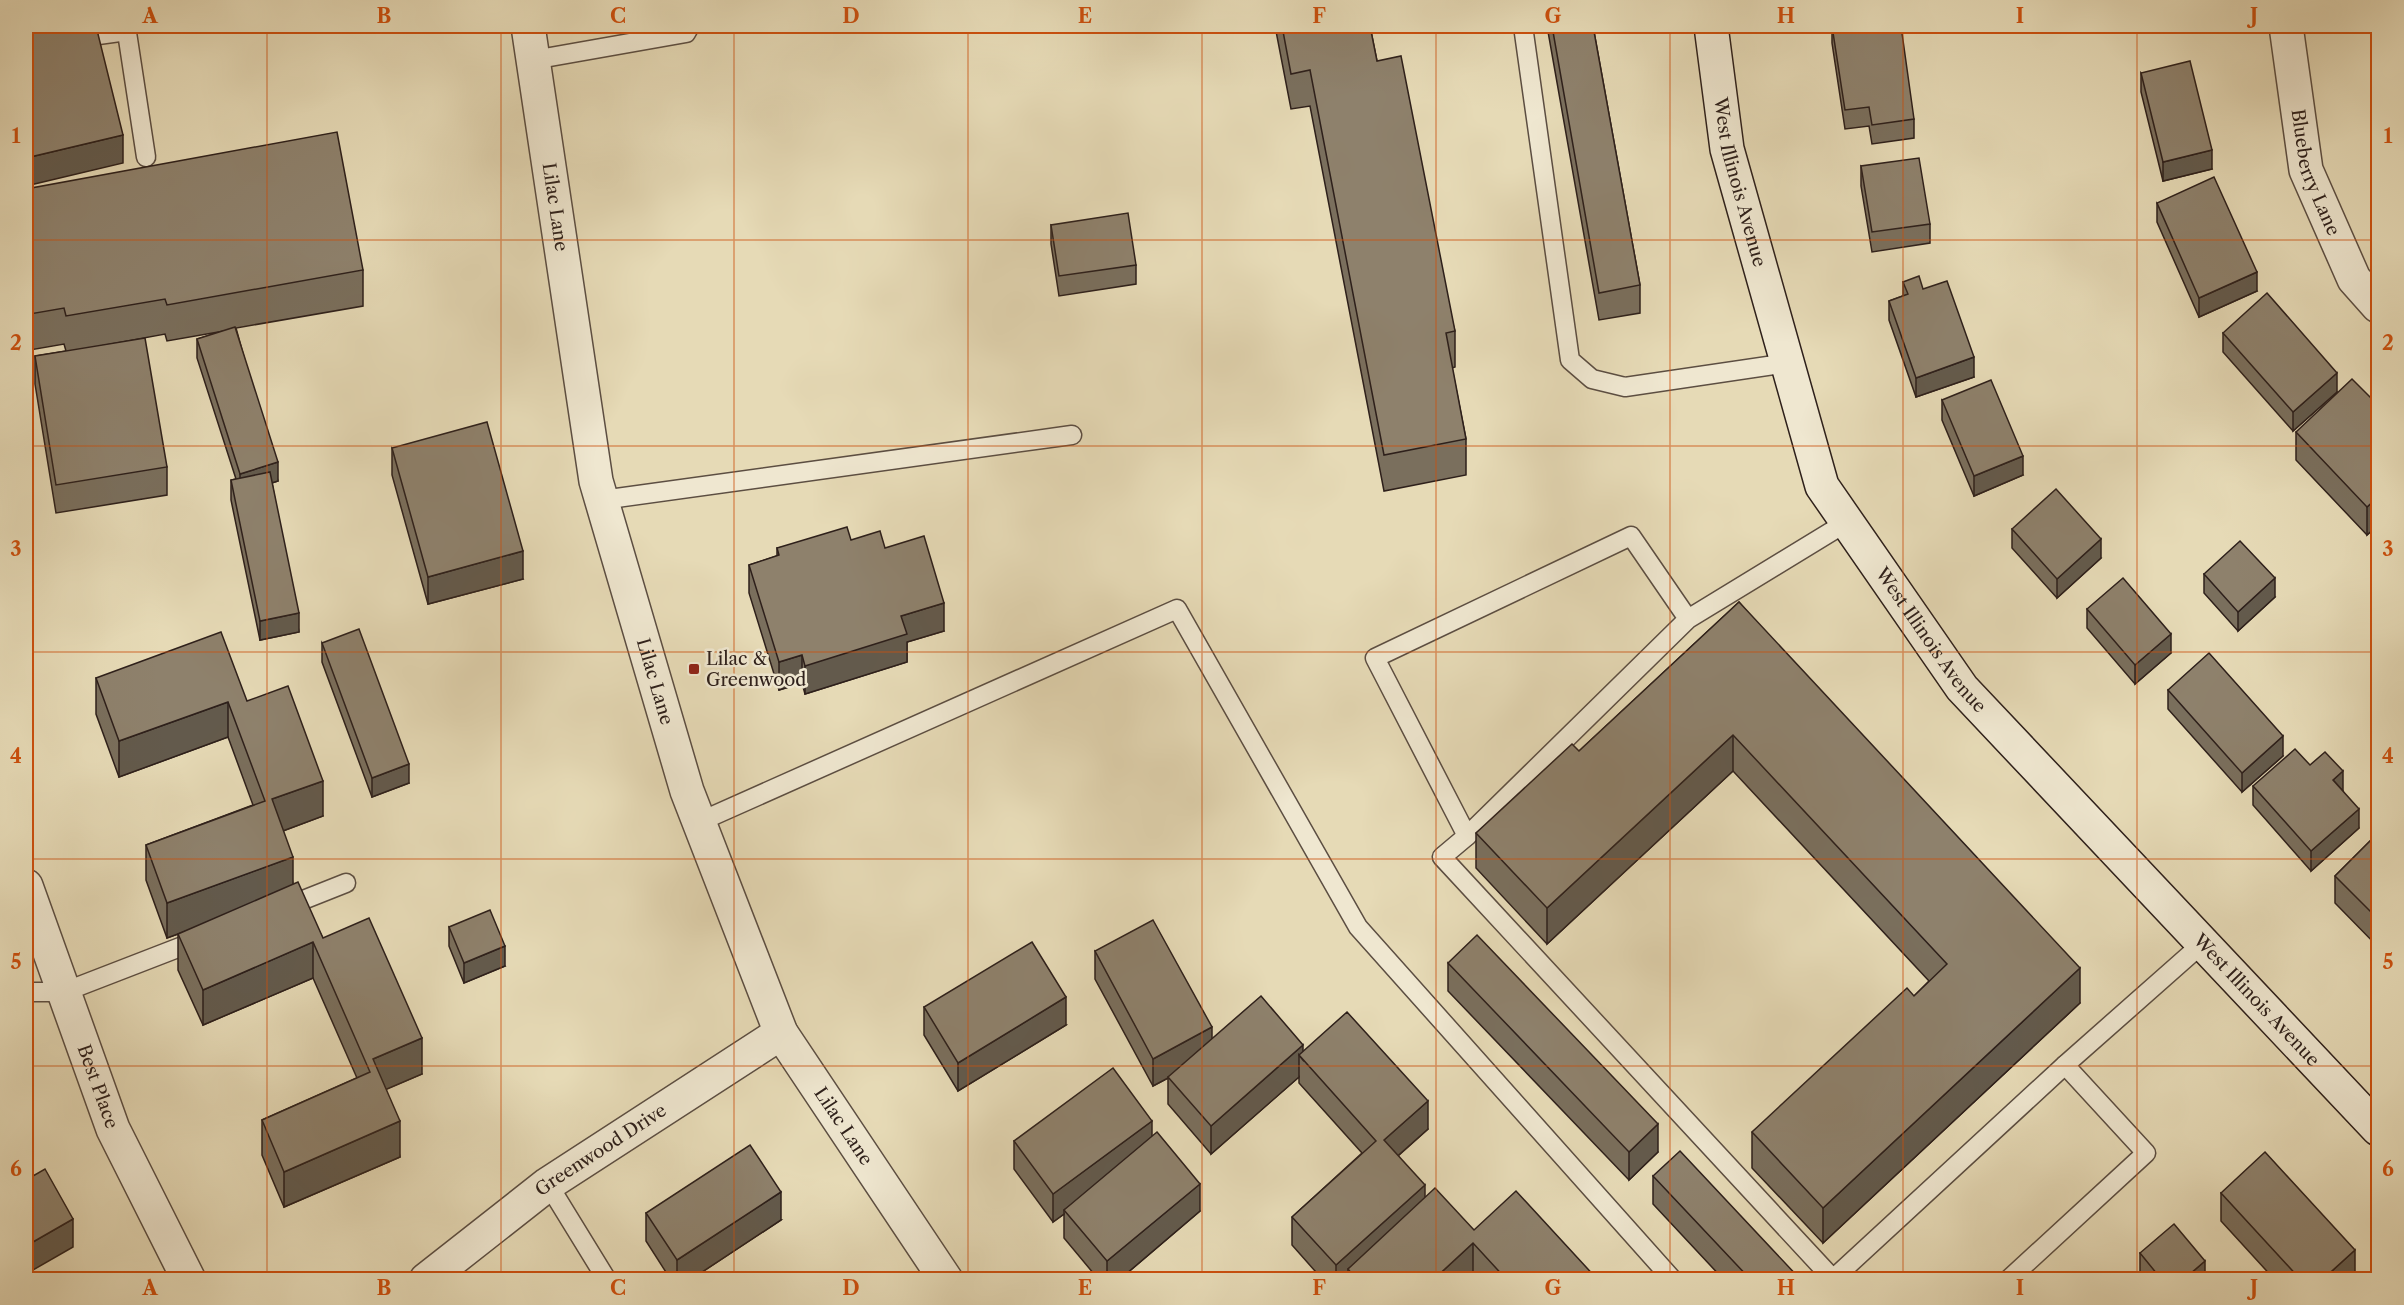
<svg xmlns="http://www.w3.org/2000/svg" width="2404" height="1305" font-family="'Libre Caslon Text',serif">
	<rect width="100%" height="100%" fill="#e6dab6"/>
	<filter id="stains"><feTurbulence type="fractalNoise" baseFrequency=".00333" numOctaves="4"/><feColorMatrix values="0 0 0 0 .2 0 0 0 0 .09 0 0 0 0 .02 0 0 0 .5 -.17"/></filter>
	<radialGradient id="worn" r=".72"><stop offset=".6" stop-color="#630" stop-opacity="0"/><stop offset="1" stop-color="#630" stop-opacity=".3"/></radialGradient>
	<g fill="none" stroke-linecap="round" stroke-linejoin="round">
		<defs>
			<g id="lane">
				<path d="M126,26L146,157"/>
				<path d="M1523,26L1570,360L1592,379L1625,387L1788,363"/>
				<path d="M26,45L127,31"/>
				<path d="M533,60L686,33L690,26"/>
				<path d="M602,500L1072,435"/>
				<path d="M1688,619L1467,836L1375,658L1631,536L1688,619L1847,522"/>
				<path d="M699,822L1177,609L1358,927L1673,1280"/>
				<path d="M1467,836L1442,857L1833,1279L2065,1065L2203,943"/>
				<path d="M283,908L346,883"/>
				<path d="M26,992H64L201,939"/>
				<path d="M548,1184L607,1280"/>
				<path d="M2008,1280L2146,1153L2065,1065"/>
			</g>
			<g id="street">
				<path id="s1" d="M528,26L596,481L687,791L781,1033L946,1280"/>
				<path id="s2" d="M2286,26L2306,170L2354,279L2378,306"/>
				<path id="s3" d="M26,886L113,1129L189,1280"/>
				<path id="s4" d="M426,1280L548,1184L781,1033"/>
			</g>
			<g id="secondary">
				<path id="s5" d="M1711,26L1727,149L1822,486L1962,688L2378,1129"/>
			</g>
		</defs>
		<!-- lane casing -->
		<use href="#lane" stroke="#5c4e42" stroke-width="21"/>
		<!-- street casing -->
		<use href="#street" stroke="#5c4e42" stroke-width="36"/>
		<!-- secondary casing -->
		<use href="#secondary" stroke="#2e201b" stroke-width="36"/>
		<!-- lane -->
		<use href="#lane" stroke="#efe7d0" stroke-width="18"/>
		<!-- street -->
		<use href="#street" stroke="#efe7d0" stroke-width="33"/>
		<!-- secondary -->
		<use href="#secondary" stroke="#efe7d0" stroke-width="33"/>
	</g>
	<!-- wall -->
	<g fill="#7a6f5d" stroke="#2e201b" stroke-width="1.5">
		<path d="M1275,26H1370L1377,61L1455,331V367L1452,368L1466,439V475L1384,491L1310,106L1291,109Z"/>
		<path d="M1547,26H1593L1640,285V313L1599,320Z"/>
		<path d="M1832,26L1914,119V138L1872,144L1869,126L1845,129L1832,43Z"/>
		<path d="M2141,73L2212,169L2163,181L2141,92Z"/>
		<path d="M1861,166L1930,224V243L1872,252L1861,186Z"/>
		<path d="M26,189L363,270V306L236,328L278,481L272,483L299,632L260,640L231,500V480L236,479L197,358V339L224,331L167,341L165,334L100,346L167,467V495L56,513L35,384V356L66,351L64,344L30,350L26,326Z"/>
		<path d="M2157,203L2257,291L2199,317L2157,222Z"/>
		<path d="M1051,225L1136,265V284L1059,296L1051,244Z"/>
		<path d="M1903,282L1923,289L1974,377L1916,397L1889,320V301L1903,296Z"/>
		<path d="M2223,333L2337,392L2293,431L2223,352Z"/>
		<path d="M1942,400L2023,475L1974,496L1942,420Z"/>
		<path d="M2379,406V524L2367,535L2296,460V432Z"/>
		<path d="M392,448L523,579L428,604L392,475Z"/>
		<path d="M2012,529L2101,558L2057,598L2012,548Z"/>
		<path d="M851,540L885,548L944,631L907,642V662L805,694L802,683L779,690L749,593V565L777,556V548Z"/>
		<path d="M2204,574L2275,597L2238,631L2204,593Z"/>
		<path d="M1739,602L2080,1003L1823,1243L1752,1168V1132L1914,996L1929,981L1733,771L1547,944L1476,868V833L1579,751Z"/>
		<path d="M2087,609L2171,653L2135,684L2087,628Z"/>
		<path d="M322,643L409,783L372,797L322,662Z"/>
		<path d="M96,678L247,701L323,816L283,831L293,884L323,938L422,1074L386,1089L400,1157L284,1207L262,1155V1120L357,1078L313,978L203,1025L178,970V934L167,938L146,880V845L253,805L228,737L119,777L96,714Z"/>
		<path d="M2168,690L2283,756L2242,792L2168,709Z"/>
		<path d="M2310,765L2343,791L2359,828L2311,871L2253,805V786Z"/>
		<path d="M2379,832V948L2335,903V876Z"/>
		<path d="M449,927L505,966L464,983L449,946Z"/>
		<path d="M1095,951L1212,1039L1303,1052L1428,1129L1398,1156L1425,1197L1474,1230L1598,1280H1474L1473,1278L1471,1280H1323L1292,1245V1217L1362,1153L1299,1083V1077L1211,1154L1168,1104V1078L1153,1086L1095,979Z"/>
		<path d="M1448,963L1658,1152L1629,1180L1448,991Z"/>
		<path d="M924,1007L1066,1025L958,1091L924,1035Z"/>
		<path d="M1152,1136L1200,1211L1119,1280H1099L1064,1238V1214L1053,1222L1014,1169V1141Z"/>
		<path d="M1653,1176L1801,1280H1724L1653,1204Z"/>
		<path d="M2221,1193L2355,1277L2352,1280H2275L2221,1221Z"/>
		<path d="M646,1213L781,1220L690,1280H671L646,1241Z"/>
		<path d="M2140,1253L2205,1280H2146L2140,1272Z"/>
	</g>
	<!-- shaded-wall -->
	<g fill="#635a4c" stroke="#2e201b" stroke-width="1.5">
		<path d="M123,135V163L26,186V158Z"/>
		<path d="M2212,150V169L2163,181V162Z"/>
		<path d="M2257,272V291L2199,317V298Z"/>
		<path d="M1974,357V377L1916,397V378Z"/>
		<path d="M2337,373V392L2293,431V412Z"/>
		<path d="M2023,456V475L1974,496V476Z"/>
		<path d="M278,462V481L240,493V474Z"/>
		<path d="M2379,496V524L2367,535V507Z"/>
		<path d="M2101,539V558L2057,598V579Z"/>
		<path d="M523,551V579L428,604V577Z"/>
		<path d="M2275,578V597L2238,631V612Z"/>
		<path d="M944,603V631L907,642V662L805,694V666L901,616Z"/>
		<path d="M299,613V632L260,640V621Z"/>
		<path d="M2171,634V653L2135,684V665Z"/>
		<path d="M802,655V683L779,690V662Z"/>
		<path d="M228,702V737L119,777V741Z"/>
		<path d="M1733,735V771L1547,944V908Z"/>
		<path d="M2283,736V756L2242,792V773Z"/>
		<path d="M409,764V783L372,797V778Z"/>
		<path d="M2343,771V791L2333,780Z"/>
		<path d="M323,781V816L272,835V799Z"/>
		<path d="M2359,809V828L2311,871V851Z"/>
		<path d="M293,857V892L167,938V903Z"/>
		<path d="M313,942V978L203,1025V990Z"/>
		<path d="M505,946V966L464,983V963Z"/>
		<path d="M2080,968V1003L1823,1243V1208Z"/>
		<path d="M1066,997V1025L958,1091V1063Z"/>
		<path d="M1212,1027V1055L1168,1077V1078L1153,1086V1059Z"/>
		<path d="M422,1038V1074L373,1095V1059Z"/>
		<path d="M1303,1045V1060L1299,1055V1077L1211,1154V1126Z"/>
		<path d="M1428,1101V1129L1384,1168V1140Z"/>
		<path d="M400,1121V1157L284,1207V1172Z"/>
		<path d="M1152,1121V1149L1064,1210V1214L1053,1222V1194Z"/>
		<path d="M1658,1124V1152L1629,1180V1152Z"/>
		<path d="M1200,1184V1211L1119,1280H1107V1261Z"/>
		<path d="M1425,1185V1213L1348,1269V1280H1336V1265Z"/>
		<path d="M781,1192V1220L690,1280H677V1260Z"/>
		<path d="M73,1219V1247L26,1274V1246Z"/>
		<path d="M1473,1243V1278L1471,1280H1433Z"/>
		<path d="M2355,1250V1277L2352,1280H2322Z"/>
		<path d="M2205,1261V1280H2183Z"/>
	</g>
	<!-- building -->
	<g fill="#8e816c" stroke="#2e201b" stroke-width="1.5">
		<path d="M26,26H96L123,135L26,158Z"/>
		<path d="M1282,26H1370L1377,61L1401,56L1455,331L1446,333L1466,439L1384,455L1310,70L1291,74Z"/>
		<path d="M1552,26H1593L1640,285L1599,293Z"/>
		<path d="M1832,26H1901L1914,119L1872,125L1869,107L1845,110Z"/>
		<path d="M2190,61L2212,150L2163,162L2141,73Z"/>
		<path d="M337,132L363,270L167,305L165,299L66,316L64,308L30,314L26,290V189Z"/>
		<path d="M1919,158L1930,224L1872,232L1861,166Z"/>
		<path d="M2214,177L2257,272L2199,298L2157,203Z"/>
		<path d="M1128,213L1136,265L1059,276L1051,225Z"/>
		<path d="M1919,276L1923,289L1947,281L1974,357L1916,378L1889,301L1908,294L1903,282Z"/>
		<path d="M2267,293L2337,373L2293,412L2223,333Z"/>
		<path d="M235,327L278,462L240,474L197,339Z"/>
		<path d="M145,338L167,467L56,485L35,356Z"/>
		<path d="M2352,379L2379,406V496L2367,507L2296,432Z"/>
		<path d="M1991,380L2023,456L1974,476L1942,400Z"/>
		<path d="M487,422L523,551L428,577L392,448Z"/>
		<path d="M270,472L299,613L260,621L231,480Z"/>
		<path d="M2056,489L2101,539L2057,579L2012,529Z"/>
		<path d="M847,527L851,540L880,531L885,548L924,536L944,603L901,616L907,634L805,666L802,655L779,662L749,565L779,555L777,548Z"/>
		<path d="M2240,541L2275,578L2238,612L2204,574Z"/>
		<path d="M2123,578L2171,634L2135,665L2087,609Z"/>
		<path d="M1739,602L2080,968L1823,1208L1752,1132L1907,988L1914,996L1947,964L1733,735L1547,908L1476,833L1572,744L1579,751Z"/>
		<path d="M359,629L409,764L372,778L322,643Z"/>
		<path d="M221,632L247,701L288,686L323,781L272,799L293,857L167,903L146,845L265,801L228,702L119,741L96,678Z"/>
		<path d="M2209,653L2283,736L2242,773L2168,690Z"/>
		<path d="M2295,749L2310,765L2325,752L2343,771L2333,780L2359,809L2311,851L2253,786Z"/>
		<path d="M2379,832V920L2335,876Z"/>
		<path d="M298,882L323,938L369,918L422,1038L373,1059L400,1121L284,1172L262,1120L370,1072L313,942L203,990L178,934Z"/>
		<path d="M490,910L505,946L464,963L449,927Z"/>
		<path d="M1153,920L1212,1027L1153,1059L1095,951Z"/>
		<path d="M1477,935L1658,1124L1629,1152L1448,963Z"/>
		<path d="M1032,942L1066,997L958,1063L924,1007Z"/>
		<path d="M1261,996L1303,1045L1211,1126L1168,1077Z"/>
		<path d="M1347,1012L1428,1101L1384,1140L1425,1185L1336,1265L1292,1217L1376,1141L1299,1055Z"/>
		<path d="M1113,1068L1152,1121L1053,1194L1014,1141Z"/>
		<path d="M1157,1132L1200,1184L1107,1261L1064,1210Z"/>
		<path d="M750,1145L781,1192L677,1260L646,1213Z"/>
		<path d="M1680,1151L1801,1280H1751L1653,1176Z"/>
		<path d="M2265,1152L2355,1250L2322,1280H2301L2221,1193Z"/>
		<path d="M45,1169L73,1219L26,1246V1180Z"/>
		<path d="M1435,1188L1474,1230L1516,1191L1598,1280H1507L1473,1243L1433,1280H1357L1348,1269Z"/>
		<path d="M2174,1224L2205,1261L2183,1280H2162L2140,1253Z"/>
		<path d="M87,1273L93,1280H80Z"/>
	</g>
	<!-- grid -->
	<path fill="none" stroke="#cc500e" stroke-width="1.5" stroke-opacity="0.55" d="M267,26V1280M501,26V1280M734,26V1280M968,26V1280M1202,26V1280M1436,26V1280M1670,26V1280M1903,26V1280M2137,26V1280M26,240H2378M26,446H2378M26,652H2378M26,859H2378M26,1066H2378"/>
	<!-- markers -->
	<rect fill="#8f2418" stroke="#efe7d0" stroke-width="2" x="688" y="663" width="12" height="12" rx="3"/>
	<g text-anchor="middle" stroke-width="5" stroke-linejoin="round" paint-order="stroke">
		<!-- street labels -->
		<g font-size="18" fill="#2e201b" stroke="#efe7d0">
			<text dy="6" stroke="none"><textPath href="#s2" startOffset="150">Blueberry Lane</textPath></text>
			<text dy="6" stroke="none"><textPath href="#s5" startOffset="159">West Illinois Avenue</textPath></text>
			<text dy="6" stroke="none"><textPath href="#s1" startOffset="183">Lilac Lane</textPath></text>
			<text dy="6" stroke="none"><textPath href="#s5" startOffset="663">West Illinois Avenue</textPath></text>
			<text dy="6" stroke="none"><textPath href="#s1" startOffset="669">Lilac Lane</textPath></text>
			<text dy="6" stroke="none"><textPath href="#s5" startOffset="1149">West Illinois Avenue</textPath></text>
			<text dy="6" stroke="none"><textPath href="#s3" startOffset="213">Best Place</textPath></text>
			<text dy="6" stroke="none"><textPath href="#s1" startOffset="1155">Lilac Lane</textPath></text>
			<text dy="6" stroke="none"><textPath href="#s4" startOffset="218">Greenwood Drive</textPath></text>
		</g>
		<!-- poi labels -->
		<g font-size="18" fill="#2e201b" stroke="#efe7d0" text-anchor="start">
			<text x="706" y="665">Lilac &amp;<tspan x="706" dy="21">Greenwood</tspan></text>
		</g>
	</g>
	<!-- margin -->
	<rect width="2404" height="1305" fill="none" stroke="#e6dab6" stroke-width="66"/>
	<rect x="33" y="33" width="2338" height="1239" fill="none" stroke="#cc500e" stroke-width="2"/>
	<g font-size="20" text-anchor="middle" font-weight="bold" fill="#cc500e">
		<text x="150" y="23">A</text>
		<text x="384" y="23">B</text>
		<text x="618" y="23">C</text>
		<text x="851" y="23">D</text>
		<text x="1085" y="23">E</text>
		<text x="1319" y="23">F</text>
		<text x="1553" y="23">G</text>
		<text x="1786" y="23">H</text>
		<text x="2020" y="23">I</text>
		<text x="2254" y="23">J</text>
		<text x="16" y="143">1</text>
		<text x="2388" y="143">1</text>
		<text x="16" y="350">2</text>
		<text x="2388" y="350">2</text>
		<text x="16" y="556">3</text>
		<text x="2388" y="556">3</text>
		<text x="16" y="763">4</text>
		<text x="2388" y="763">4</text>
		<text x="16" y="969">5</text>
		<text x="2388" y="969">5</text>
		<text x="16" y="1176">6</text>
		<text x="2388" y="1176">6</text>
		<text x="150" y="1295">A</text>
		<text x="384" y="1295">B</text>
		<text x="618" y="1295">C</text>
		<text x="851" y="1295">D</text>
		<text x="1085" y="1295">E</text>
		<text x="1319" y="1295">F</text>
		<text x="1553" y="1295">G</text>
		<text x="1786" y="1295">H</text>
		<text x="2020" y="1295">I</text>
		<text x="2254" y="1295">J</text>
	</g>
	<rect width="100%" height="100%" filter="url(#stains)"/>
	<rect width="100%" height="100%" fill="url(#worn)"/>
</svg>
